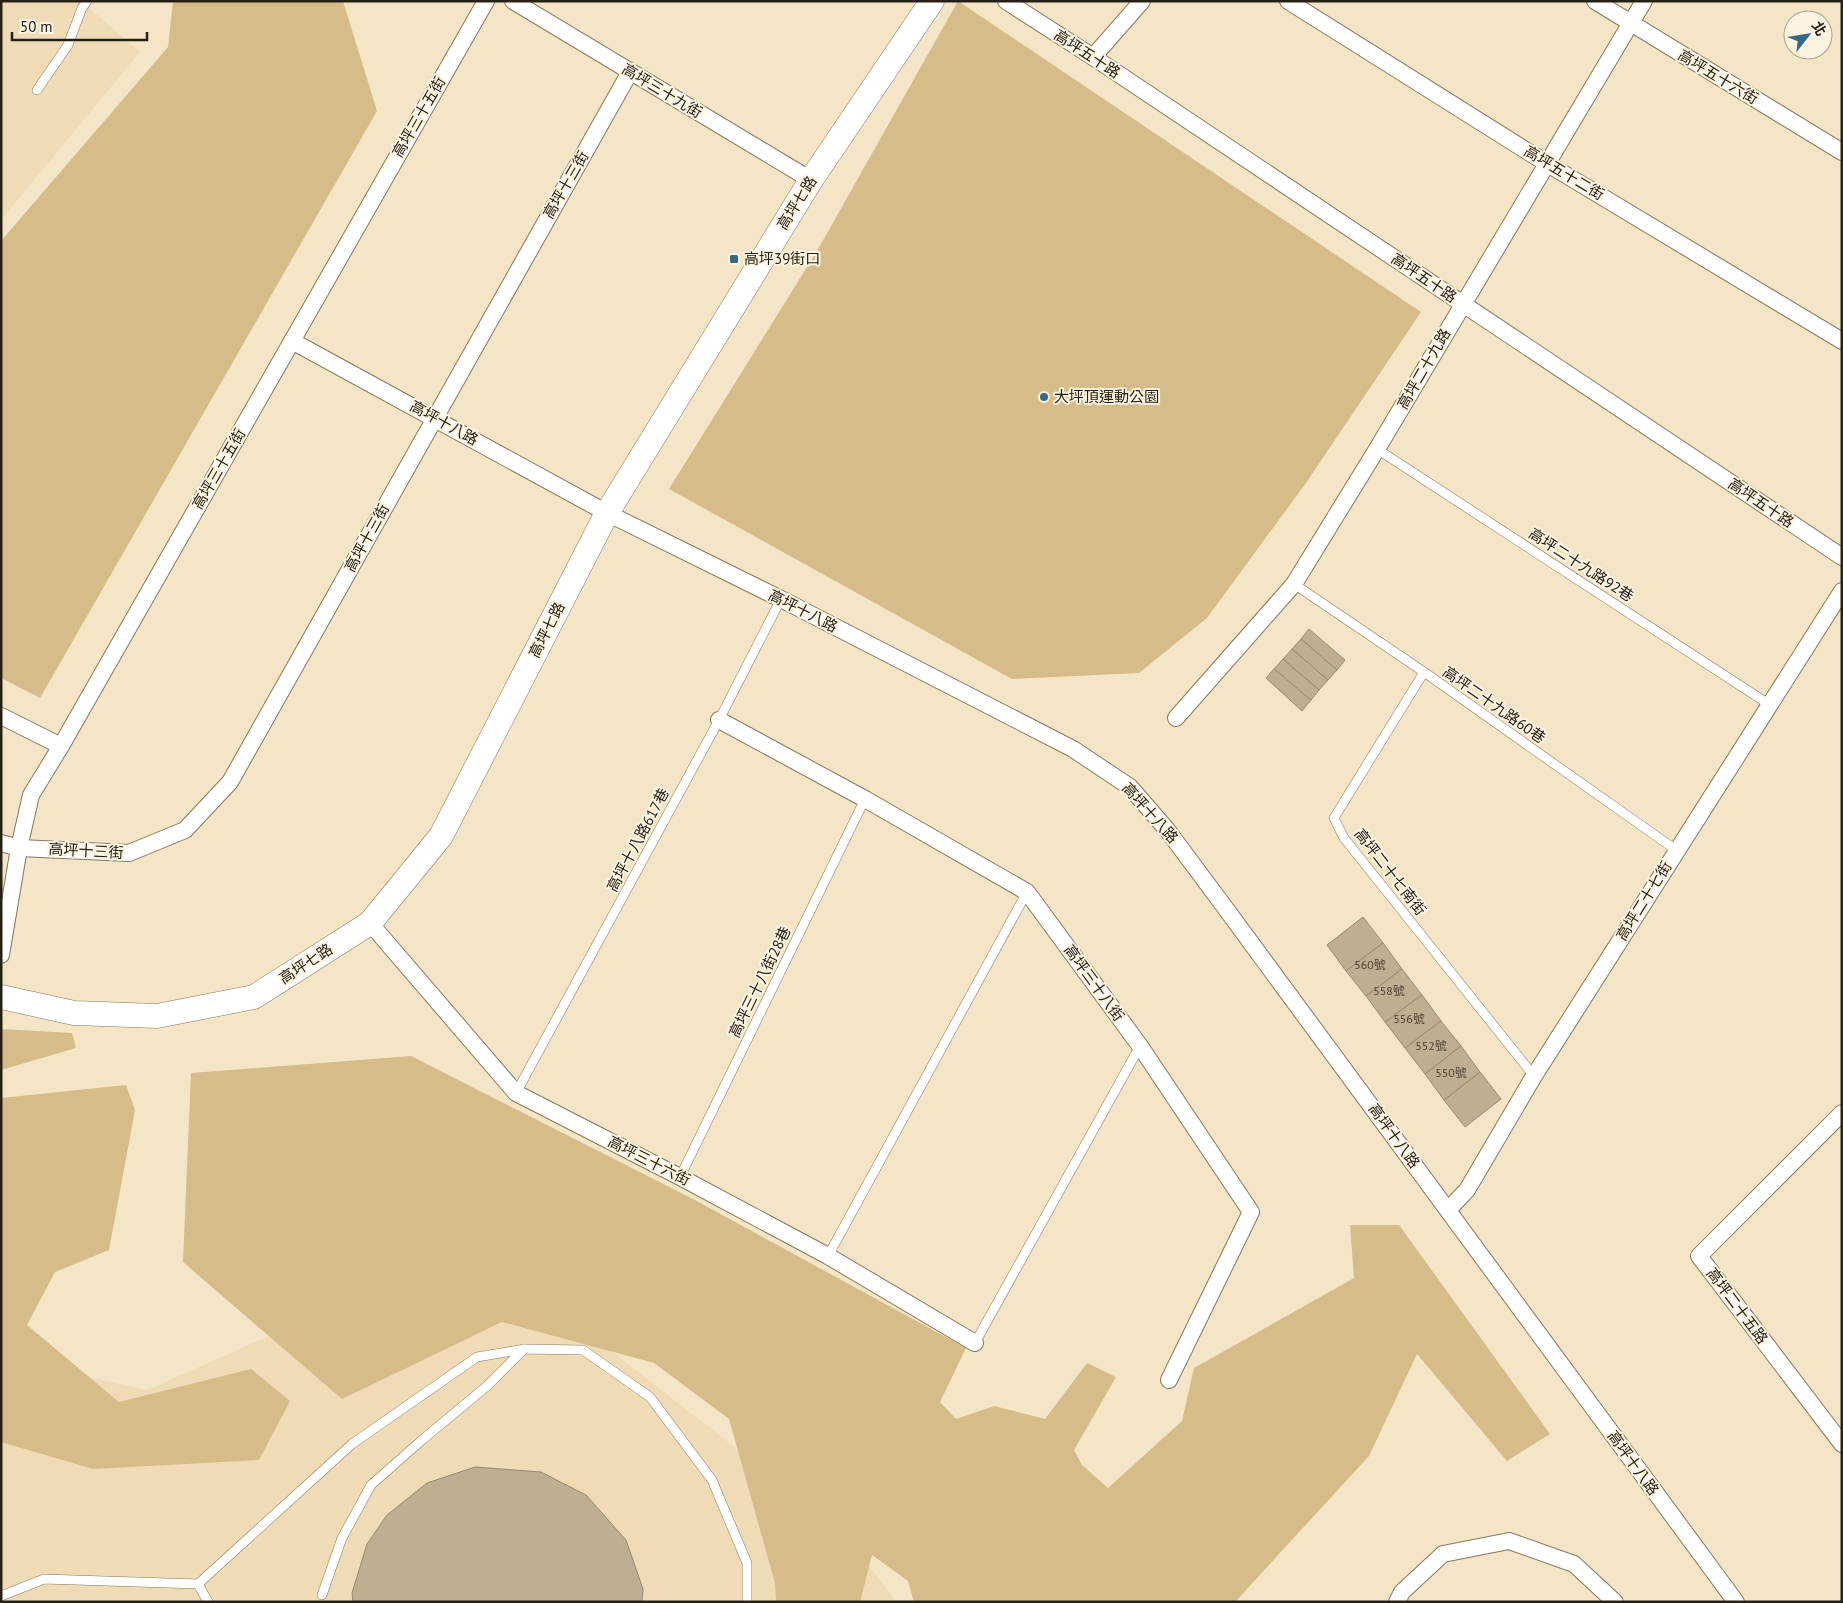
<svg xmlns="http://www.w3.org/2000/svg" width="1843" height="1603" font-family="'PT Sans','Noto Sans TC',sans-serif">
	<rect width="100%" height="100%" fill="#f5e5c7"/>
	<!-- built -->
	<g fill="#efdcb7">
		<path d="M1,1H81L140,52L1,220Z"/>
		<path d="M475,1245L839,1528L897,1602H1V1358L147,1390Z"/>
	</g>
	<!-- green -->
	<g fill="#d5bc89">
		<path d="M173,1H343L377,111L40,698L1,678V241L168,47Z"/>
		<path d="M958,1L1421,312L1306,483L1207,618L1139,673L1012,679L669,489L817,251Z"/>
		<path d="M1,1029L72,1033L76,1048L1,1070Z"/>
		<path d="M411,1056L693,1199L966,1348L940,1402L956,1419L994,1406L1045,1419L1087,1363L1116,1377L1074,1450L1082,1465L1108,1488L1182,1421L1194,1368L1354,1278L1350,1225H1399L1550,1434L1507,1461L1417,1354L1369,1456L1235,1602H914L908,1581L872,1555L860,1602H776L775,1583L729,1419L654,1363L502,1322L342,1399L183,1262L191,1073Z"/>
		<path d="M126,1085L135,1110L109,1250L55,1272L27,1325L119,1402L251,1369L290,1401L259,1460L93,1469L1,1442V1098Z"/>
	</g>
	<!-- building -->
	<g fill="#beaf92" stroke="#988a6e">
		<path d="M1309,629L1345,660L1337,670L1301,639Z"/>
		<path d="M1301,639L1337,670L1328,680L1292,649Z"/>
		<path d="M1292,649L1328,680L1319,690L1283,659Z"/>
		<path d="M1283,659L1319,690L1311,700L1274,669Z"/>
		<path d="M1274,669L1311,700L1302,711L1266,678Z"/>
		<path d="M1363,917L1383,943L1346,971L1327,945Z"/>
		<path d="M1383,943L1402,969L1366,996L1346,971Z"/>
		<path d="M1402,969L1422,995L1385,1022L1366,996Z"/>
		<path d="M1422,995L1441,1021L1405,1048L1385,1022Z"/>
		<path d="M1441,1021L1461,1046L1425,1074L1405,1048Z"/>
		<path d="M1461,1046L1480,1072L1444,1100L1425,1074Z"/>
		<path d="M1480,1072L1501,1099L1465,1127L1444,1100Z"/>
		<path d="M475,1467L541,1472L586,1495L626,1540L643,1589L642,1602H353L352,1593L367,1544L387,1515L427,1483Z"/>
	</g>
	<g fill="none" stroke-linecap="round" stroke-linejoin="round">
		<defs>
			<g id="lane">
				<path d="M37,90L68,45L82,8L87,1"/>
				<path d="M1377,449L1770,705"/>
				<path d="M1294,584L1424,672L1676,850"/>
				<path d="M1424,672L1334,818L1344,838L1534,1076"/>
				<path d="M516,1093L719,720L781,599"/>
				<path d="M680,1177L865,799"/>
				<path d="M828,1256L1027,892"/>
				<path d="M975,1343L1140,1046"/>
				<path d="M322,1595L342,1538L371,1485L422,1440L487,1386L524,1349"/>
				<path d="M1,1596L44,1579L198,1584"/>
				<path d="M208,1602L198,1584L352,1444L477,1357L525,1349L583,1350L650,1397L712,1480L747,1563V1602"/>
			</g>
			<g id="street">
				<path d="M513,1L811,180"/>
				<path d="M1006,1L1093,57L1842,557"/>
				<path d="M1288,1L1546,163L1842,341"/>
				<path d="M1595,1L1842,152"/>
				<path d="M1093,57L1142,1"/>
				<path d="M292,341L607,513L781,599L1073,749L1130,787L1168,831L1229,913L1736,1602"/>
				<path d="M1,716L61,746"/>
				<path d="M1176,718L1294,584L1377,449L1644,1"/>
				<path d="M719,720L865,799L1027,892L1140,1046L1251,1212L1169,1380"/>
				<path d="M1,843L19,848L129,853L185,830L230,782L630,72"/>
				<path d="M370,923L516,1093L680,1177L828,1256L975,1343"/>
				<path d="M1,955L19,848L31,795L61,746L486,1"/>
				<path d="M1842,1113L1699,1256L1842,1444"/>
				<path d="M1448,1210L1467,1190L1534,1076L1842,591"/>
				<path d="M1397,1602L1402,1592L1443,1554L1509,1541L1574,1564L1615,1602"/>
			</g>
			<path id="secondary" d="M1,997L74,1013L157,1016L254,997L370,923L441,836L607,513L811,180L932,1"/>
		</defs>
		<!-- lane casing -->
		<use href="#lane" stroke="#85785c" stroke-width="10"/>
		<!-- street casing -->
		<use href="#street" stroke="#85785c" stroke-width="18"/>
		<!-- secondary casing -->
		<use href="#secondary" stroke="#85785c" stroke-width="25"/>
		<!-- lane -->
		<use href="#lane" stroke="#fff" stroke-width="9"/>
		<!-- street -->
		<use href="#street" stroke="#fff" stroke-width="16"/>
		<!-- secondary -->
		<use href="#secondary" stroke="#fff" stroke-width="24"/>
	</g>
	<!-- markers -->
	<g fill="#336a85" stroke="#fdf3e1" stroke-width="2">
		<rect x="729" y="254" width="10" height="10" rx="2.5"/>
		<circle cx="1044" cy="397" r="5"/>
	</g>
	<g text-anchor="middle" stroke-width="4" stroke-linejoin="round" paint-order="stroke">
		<!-- number labels -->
		<g font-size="12" fill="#4c4434">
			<text x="1370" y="969">560號</text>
			<text x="1389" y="995">558號</text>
			<text x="1409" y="1023">556號</text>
			<text x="1431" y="1050">552號</text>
			<text x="1451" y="1077">550號</text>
		</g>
		<!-- street labels -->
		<g font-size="15" fill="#262015" stroke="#fdf3e1">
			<text transform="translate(1087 54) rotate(33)" y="5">高坪五十路</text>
			<text transform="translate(1718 77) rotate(31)" y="5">高坪五十六街</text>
			<text transform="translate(662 91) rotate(31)" y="5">高坪三十九街</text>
			<text transform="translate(419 117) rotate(-60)" y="5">高坪三十五街</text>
			<text transform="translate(1564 173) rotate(31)" y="5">高坪五十二街</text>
			<text transform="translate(566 185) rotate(-60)" y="5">高坪十三街</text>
			<text transform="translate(797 203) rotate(-58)" y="5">高坪七路</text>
			<text transform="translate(1424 278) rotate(34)" y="5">高坪五十路</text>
			<text transform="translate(1424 369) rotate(-60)" y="5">高坪二十九路</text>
			<text transform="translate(444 423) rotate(29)" y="5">高坪十八路</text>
			<text transform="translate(219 469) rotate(-60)" y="5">高坪三十五街</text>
			<text transform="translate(1761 503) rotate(34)" y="5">高坪五十路</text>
			<text transform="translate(367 538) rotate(-61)" y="5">高坪十三街</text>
			<text transform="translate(1581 565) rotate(33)" y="5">高坪二十九路92巷</text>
			<text transform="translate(803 611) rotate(27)" y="5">高坪十八路</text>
			<text transform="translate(547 630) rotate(-63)" y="5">高坪七路</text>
			<text transform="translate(1494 705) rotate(35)" y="5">高坪二十九路60巷</text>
			<text transform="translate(1150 813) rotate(48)" y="5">高坪十八路</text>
			<text transform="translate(638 840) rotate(-62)" y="5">高坪十八路617巷</text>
			<text transform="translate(86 851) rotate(3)" y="5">高坪十三街</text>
			<text transform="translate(1390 872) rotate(52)" y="5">高坪二十七南街</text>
			<text transform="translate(1644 901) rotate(-58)" y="5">高坪二十七街</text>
			<text transform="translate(306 964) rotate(-33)" y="5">高坪七路</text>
			<text transform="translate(760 982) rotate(-64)" y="5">高坪三十八街28巷</text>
			<text transform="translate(1094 983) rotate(54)" y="5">高坪三十八街</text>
			<text transform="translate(1394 1136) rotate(54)" y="5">高坪十八路</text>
			<text transform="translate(649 1161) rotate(27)" y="5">高坪三十六街</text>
			<text transform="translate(1737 1306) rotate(53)" y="5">高坪二十五路</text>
			<text transform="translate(1633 1463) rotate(54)" y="5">高坪十八路</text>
		</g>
		<!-- poi labels -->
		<g font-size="15" fill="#262015" stroke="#fdf3e1" text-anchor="start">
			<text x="744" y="264">高坪39街口</text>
			<text x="1054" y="402">大坪頂運動公園</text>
		</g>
	</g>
	<!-- border -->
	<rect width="1843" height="1603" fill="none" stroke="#262015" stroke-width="5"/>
	<!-- north arrow -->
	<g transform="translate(1808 35) rotate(59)"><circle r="24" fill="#fdf3e1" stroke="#a79f8f"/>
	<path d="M0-4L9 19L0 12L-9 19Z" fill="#336a85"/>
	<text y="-8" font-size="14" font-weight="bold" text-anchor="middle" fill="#262015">北</text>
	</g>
	<!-- scale -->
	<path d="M12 32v8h135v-8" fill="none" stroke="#262015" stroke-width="2.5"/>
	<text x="20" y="32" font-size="15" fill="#262015" stroke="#fdf3e1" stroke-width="4" paint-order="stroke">50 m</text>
</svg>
